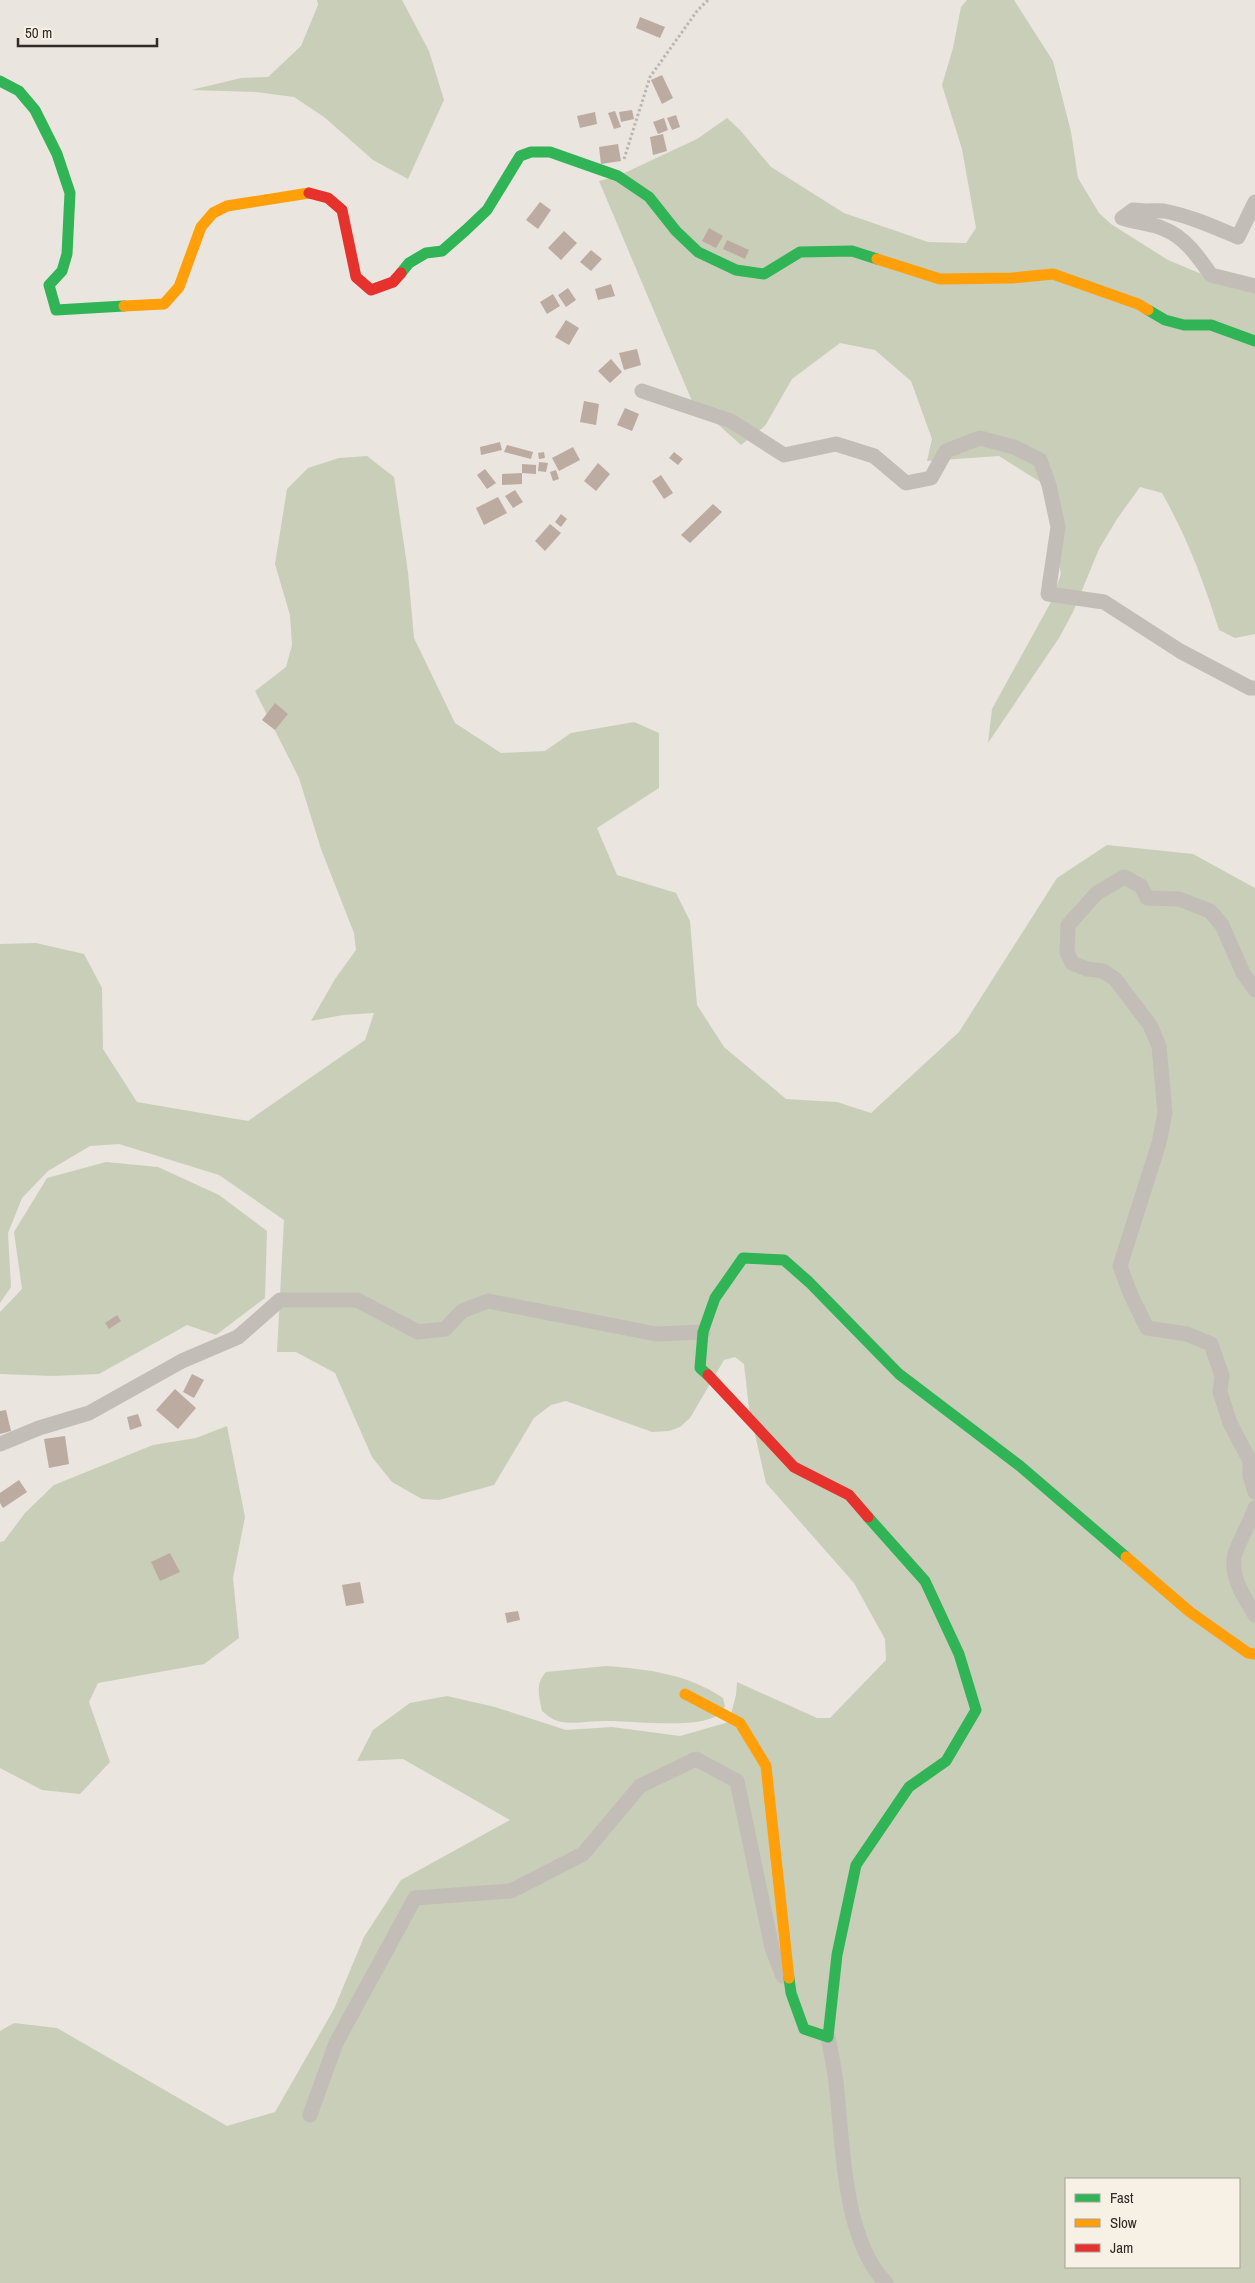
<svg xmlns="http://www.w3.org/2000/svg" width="1255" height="2283" font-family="'Archivo Narrow',sans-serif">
	<rect width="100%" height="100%" fill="#eae5de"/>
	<!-- green -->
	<g fill="#c9ceb9" fill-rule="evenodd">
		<path d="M317,0H402L429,51L444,100L408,179L373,160L324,117L294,97L256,92L191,90L241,78L268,77L301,46L318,5Z"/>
		<path d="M967,0H1014L1053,61L1071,132L1078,178L1099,213L1111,224L1168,260L1235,288L1255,292V634L1235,638L1219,630C1203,580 1188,539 1162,493L1140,487L1117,519L1099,549L1073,612L1059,638L988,743L992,709L1051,602L1061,574L1042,483L999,456L927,461L932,439L911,381L875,350L840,343L792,379L765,426L741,445L692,401L599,181L618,176L697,139L727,118L740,130L771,167L844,213L928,242L966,243L976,228L962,149L942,85L953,48L961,7Z"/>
		<path d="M367,456L394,477L408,572L414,638L455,723L501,753L545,751L571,733L634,722L659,733V788L597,828L617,875L676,893L690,921L697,1005L724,1047L786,1099L837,1102L871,1113L959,1032L1057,878L1107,845L1193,854L1255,888V2283H0V2031L14,2023L57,2028L227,2126L275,2112L334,2009L364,1937L401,1880L510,1820L403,1759L357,1761L373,1730L410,1703L447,1696L495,1707L566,1730L612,1727L680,1736L729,1722L736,1695L737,1682L817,1718H830L886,1660L885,1639L854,1583L766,1483L749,1408L744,1364L735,1357L724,1360L690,1418L680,1427L669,1431L652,1432L566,1401L551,1405L534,1418L494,1485L439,1500L422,1499L392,1482L372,1457L335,1373L296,1352H277L284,1220L219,1175L119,1144L90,1146L48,1171L22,1198L8,1233L11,1287L0,1303V944L36,943L84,954L102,988L103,1049L137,1102L248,1121L365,1040L374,1013L343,1015L311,1021L335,979L356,950L354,933L321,849L299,778L255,691L286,667L292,645L290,615L275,564L287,489L308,468L339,458ZM1066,2179H1239V2267H1066Z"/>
		<path d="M106,1162L158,1167L219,1195L267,1231L265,1298L216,1335L187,1325L99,1374L53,1376L0,1374V1312L22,1289L14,1232L47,1178Z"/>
		<path d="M227,1426L245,1517L233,1578L239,1638L204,1664L98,1683L89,1702L110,1762L80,1794L42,1790L0,1768V1542L4,1541L25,1513L54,1485L153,1445L196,1438Z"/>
		<path d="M606,1666C647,1669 688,1674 723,1698L725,1706C723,1709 720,1713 718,1715C695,1730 631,1720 604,1721C589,1721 576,1724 562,1722C554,1721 548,1716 542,1711C539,1696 535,1684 546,1672Z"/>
	</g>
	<!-- building -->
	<g fill="#bcaba1">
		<path d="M640,17L665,27L660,38L636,28Z"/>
		<path d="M662,75L673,98L662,104L651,80Z"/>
		<path d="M632,110L634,119L621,122L619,112Z"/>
		<path d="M615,111L621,127L614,129L608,113Z"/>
		<path d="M595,112L597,124L580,128L577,116Z"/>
		<path d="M676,115L680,127L672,130L667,118Z"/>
		<path d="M664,118L668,130L658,134L653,122Z"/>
		<path d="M663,134L667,151L653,155L650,137Z"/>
		<path d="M618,144L621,161L601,164L599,147Z"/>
		<path d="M540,202L551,210L538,229L526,220Z"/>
		<path d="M709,228L723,236L716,248L702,241Z"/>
		<path d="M564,231L577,243L561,260L548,248Z"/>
		<path d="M727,240L749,250L745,259L723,249Z"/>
		<path d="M591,250L602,259L591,271L580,262Z"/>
		<path d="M611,284L615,296L598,300L595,289Z"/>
		<path d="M568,288L576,300L566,307L558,295Z"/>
		<path d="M553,294L560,306L547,314L540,302Z"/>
		<path d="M566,320L579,328L569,345L555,337Z"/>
		<path d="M637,349L641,365L624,370L619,353Z"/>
		<path d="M611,359L622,372L610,383L598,371Z"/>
		<path d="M584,401L599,404L596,425L580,422Z"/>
		<path d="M625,408L639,414L632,431L617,425Z"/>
		<path d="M500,442L502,450L481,455L480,447Z"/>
		<path d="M507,445L533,452L531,459L504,452Z"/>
		<path d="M573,447L580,460L559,471L552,458Z"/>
		<path d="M544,452L545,458L539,459L538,453Z"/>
		<path d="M674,452L683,459L678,465L669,458Z"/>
		<path d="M539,462L548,463L546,472L538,471Z"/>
		<path d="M598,463L610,474L596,491L584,481Z"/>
		<path d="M522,464L536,465V474L522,473V484L502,485V474L522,473Z"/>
		<path d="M485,469L496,483L487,489L477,475Z"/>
		<path d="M556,470L559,479L553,481L550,472Z"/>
		<path d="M661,475L673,493L664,499L652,481Z"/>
		<path d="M515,490L523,502L513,508L505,496Z"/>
		<path d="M498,497L507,513L484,525L476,508Z"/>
		<path d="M713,504L722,512L690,543L681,535Z"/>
		<path d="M561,514L567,519L561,527L555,522Z"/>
		<path d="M550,524L561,533L545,551L535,541Z"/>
		<path d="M275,703L288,714L275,730L262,720Z"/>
		<path d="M117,1315L121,1321L109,1329L105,1323Z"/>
		<path d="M192,1374L204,1380L194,1398L183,1392Z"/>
		<path d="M175,1389L196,1408L178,1429L156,1410Z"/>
		<path d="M6,1410L11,1431L0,1434V1411Z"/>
		<path d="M138,1414L142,1426L130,1430L127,1417Z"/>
		<path d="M65,1436L69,1464L49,1468L44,1439Z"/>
		<path d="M19,1480L27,1492L3,1508L0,1503V1493Z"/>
		<path d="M170,1553L180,1572L160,1581L151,1562Z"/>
		<path d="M360,1582L364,1603L346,1606L342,1585Z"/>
		<path d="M518,1611L520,1620L507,1623L505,1613Z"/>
	</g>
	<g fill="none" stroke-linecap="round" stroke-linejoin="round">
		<!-- path -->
		<path stroke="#bcb6b0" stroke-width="3" stroke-dasharray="2.5 2.5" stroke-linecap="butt" d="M624,159L650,77L697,11L708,0"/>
		<!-- street -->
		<g stroke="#c3bdb7" stroke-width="15">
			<path d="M1255,202L1238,237C1214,227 1190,216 1164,211C1154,210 1145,212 1133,210L1122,218C1136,223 1151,223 1164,229C1185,237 1199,258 1211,275L1255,286"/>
			<path d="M642,391L731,421L784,455L836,444L874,456L906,483L931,478L946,451L980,438L1014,447L1040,460L1049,485L1058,527L1048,594L1104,602L1180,651L1250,688H1255"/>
			<path d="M1255,990L1243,973L1222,925L1210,911L1179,899L1147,898L1141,886L1124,877L1097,893L1068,925L1067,952L1072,963L1087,969L1103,971L1115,979L1150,1025L1159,1046L1165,1113L1159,1143L1120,1266L1130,1293L1147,1328L1187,1334L1211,1344L1222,1376L1220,1392L1230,1423L1250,1461V1476L1255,1492"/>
			<path d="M0,1444L39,1428L89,1413L182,1361L238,1337L280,1300H357L418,1332L445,1329L462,1311L488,1301L656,1334L703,1332"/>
			<path d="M1255,1508C1251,1521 1235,1548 1234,1558C1232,1580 1244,1597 1255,1615"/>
			<path d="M828,2037C831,2052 834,2067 836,2082C843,2142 842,2238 886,2283"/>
			<path d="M310,2115L336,2043L415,1898L511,1891L583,1854L640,1786L696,1759L737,1781L772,1948L783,1976"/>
		</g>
		<!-- fast -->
		<g stroke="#30b455" stroke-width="11">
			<path d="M0,81L19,91L35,110L57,154L70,193L67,254L62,271L49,285L56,310L124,306"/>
			<path d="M401,273L409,263L426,253L442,251L466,230L487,210L520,156L531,152H550L618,176L649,197L676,231L698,252L736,270L764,274L800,252L852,251L877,259"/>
			<path d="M1148,310L1165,320L1184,325H1211L1255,341"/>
			<path d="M708,1375L700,1368L703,1332L715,1298L743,1258L784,1260L809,1282L899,1374L1020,1466L1126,1557"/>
			<path d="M789,1978L791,1993L804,2029L828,2037L837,1955L856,1865L909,1787L946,1761L976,1710L959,1654L925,1581L868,1517"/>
		</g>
		<!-- slow -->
		<g stroke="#ff9f0a" stroke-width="11">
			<path d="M877,259L940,279L1012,278L1053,274L1138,304L1148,310"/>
			<path d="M124,306L164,304L179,287L201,227L213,213L227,206L309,193"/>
			<path d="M1126,1557L1190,1612L1248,1653L1255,1654"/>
			<path d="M685,1694L740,1723L766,1766L789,1978"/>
		</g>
		<!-- jam -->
		<g stroke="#e5322d" stroke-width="11">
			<path d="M309,193L328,198L342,210L356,277L371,290L393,282L401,273"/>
			<path d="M708,1375L794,1467L849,1495L868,1517"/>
		</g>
	</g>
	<!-- legend -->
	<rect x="1065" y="2178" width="175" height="90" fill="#f7f0e5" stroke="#a8a199"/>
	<rect x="1075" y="2194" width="25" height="8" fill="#30b455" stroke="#a8a199"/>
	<text x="1110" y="2203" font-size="15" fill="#322b26">Fast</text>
	<rect x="1075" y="2219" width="25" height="8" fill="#ff9f0a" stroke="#a8a199"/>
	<text x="1110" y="2228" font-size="15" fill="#322b26">Slow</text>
	<rect x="1075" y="2244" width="25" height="8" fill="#e5322d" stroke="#a8a199"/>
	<text x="1110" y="2253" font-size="15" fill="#322b26">Jam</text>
	<!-- scale -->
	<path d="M18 38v8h139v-8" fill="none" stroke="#322b26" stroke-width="2.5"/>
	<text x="25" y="38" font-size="15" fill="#322b26" stroke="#f7f0e5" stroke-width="4" paint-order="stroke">50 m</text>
</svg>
